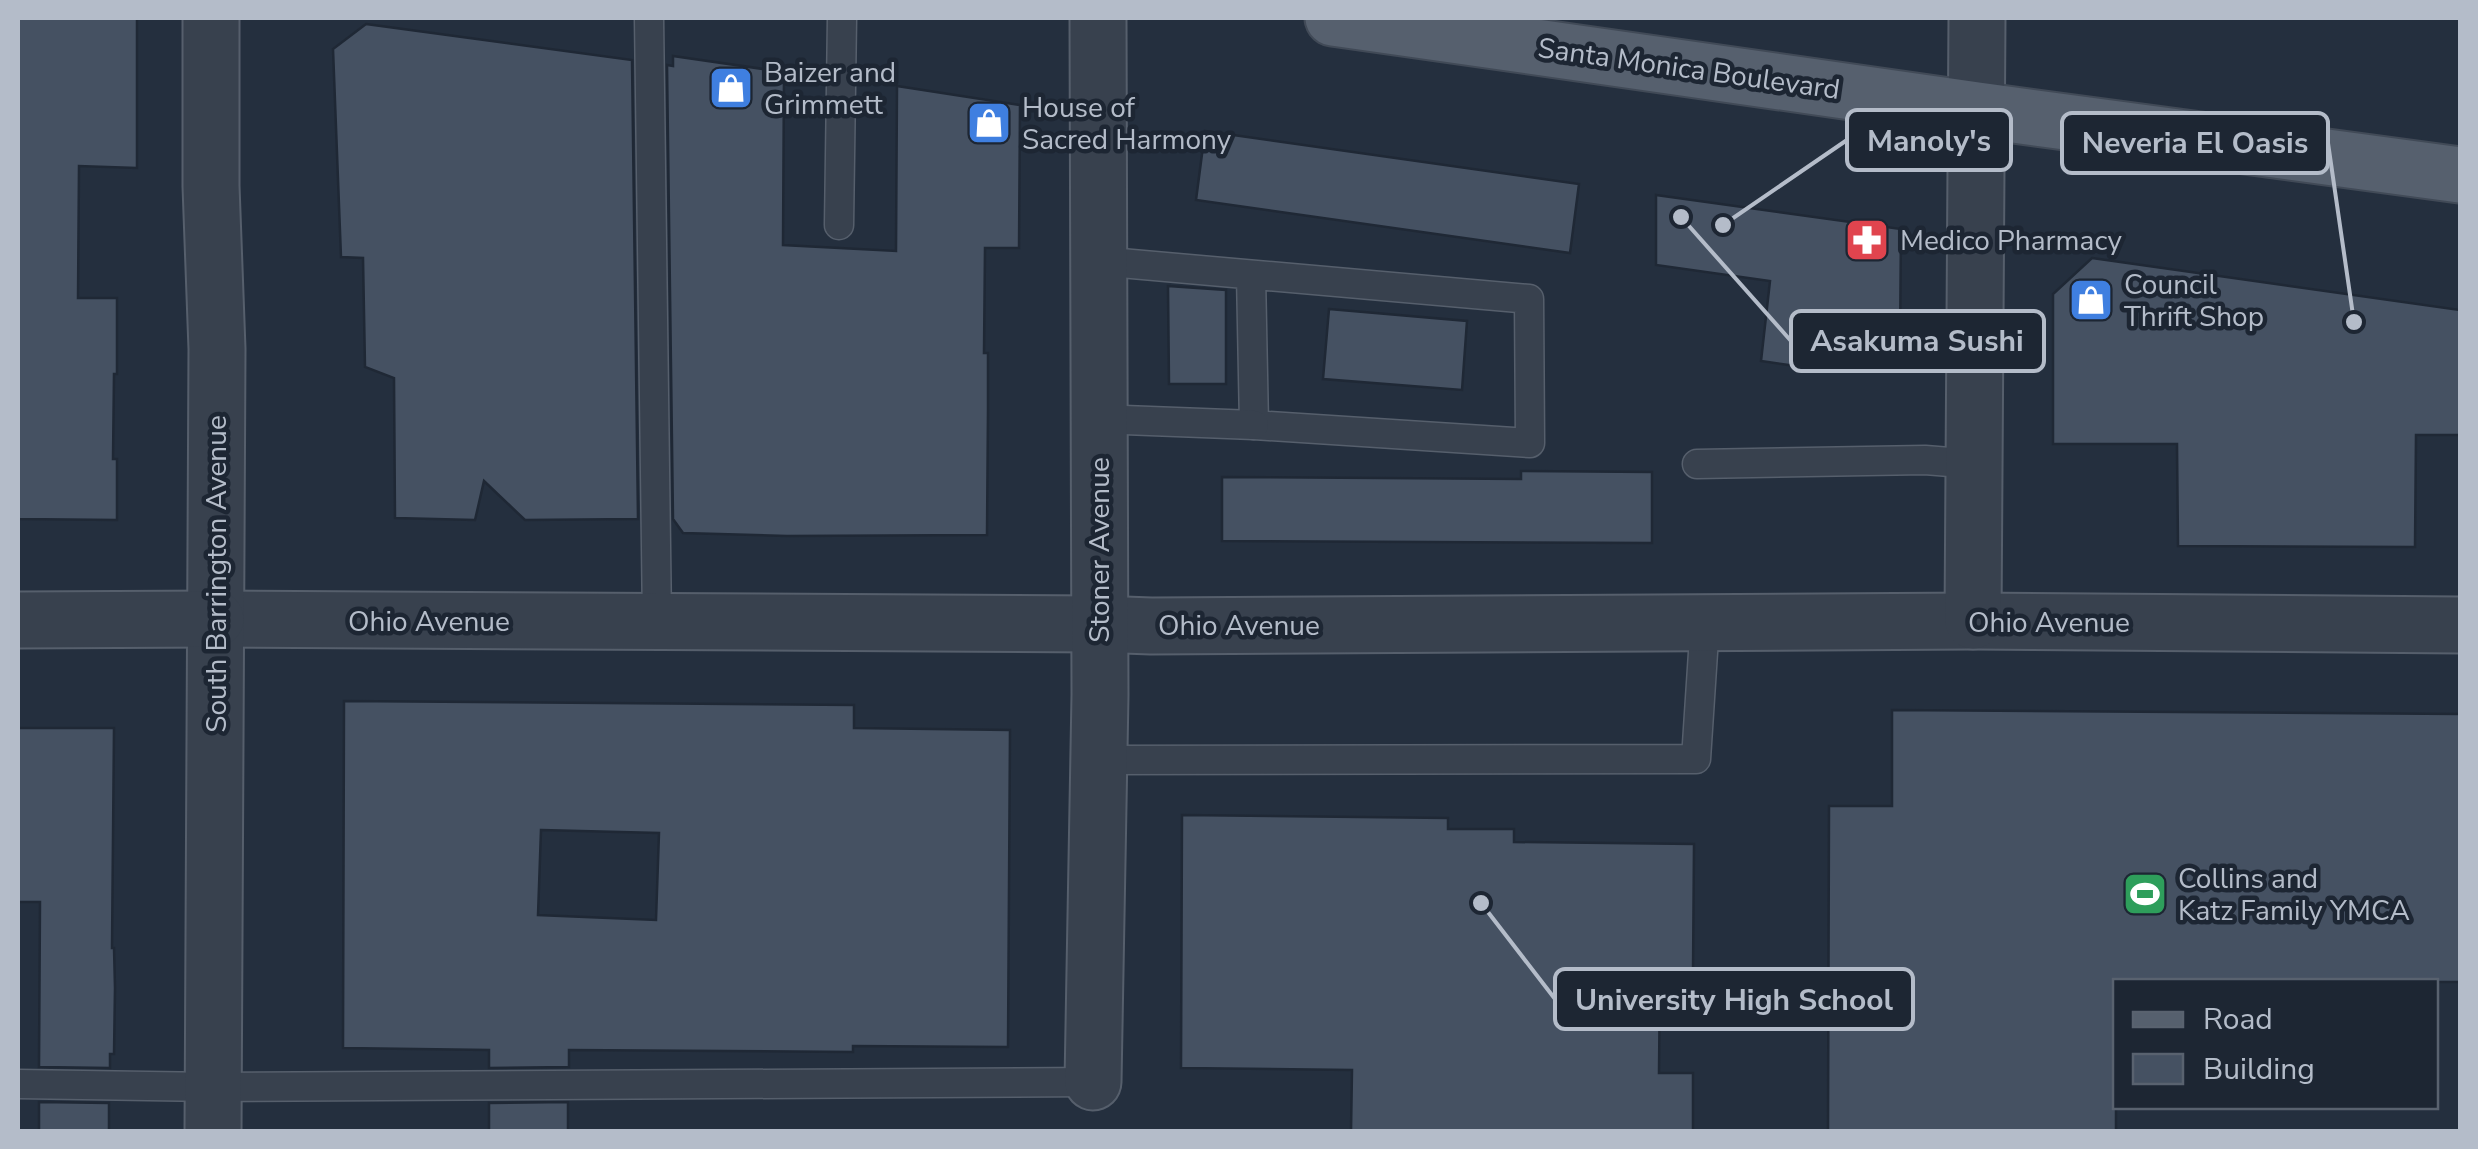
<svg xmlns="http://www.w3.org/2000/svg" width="2478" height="1149" font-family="'Nunito Sans',sans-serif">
	<rect width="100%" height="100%" fill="#242f3e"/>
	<!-- building -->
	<g fill="#455162" stroke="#1f2835" stroke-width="2.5" fill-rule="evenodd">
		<path d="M18,18H137V168L79,166L78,298H117V374H114L113,459H117V520L18,519Z"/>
		<path d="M366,24L632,60L638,519L525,520L484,481L475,520L395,518L394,378L365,367L363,258L341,257L333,49Z"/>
		<path d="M673,56L784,72L783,245L896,251L897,86L1020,105L1019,248H985L984,353H988V409L987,535L787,536L683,533L673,519L667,65L673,66Z"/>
		<path d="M1205,131L1579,184L1570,253L1196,200Z"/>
		<path d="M1656,195L1901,229L1900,344H1898L1896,358L1818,357L1817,369L1761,361L1770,281L1656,265Z"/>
		<path d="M2092,258L2460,310V435H2416L2415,547L2178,546L2177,444H2053V294Z"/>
		<path d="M1168,286L1226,290V384H1169Z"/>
		<path d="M1329,309L1467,321L1462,390L1323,379Z"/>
		<path d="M1521,471L1652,472V543L1222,541V477L1521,479Z"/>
		<path d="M344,701L854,705V728L1010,730L1008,1047L853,1046V1052L569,1050V1067L489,1068V1050L343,1048ZM541,830L659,833L656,920L538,915Z"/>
		<path d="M1892,710L2460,714V982H2116V1132H1828L1829,806H1892Z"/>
		<path d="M18,728H114L112,948H114L115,988L114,1054H110V1068L39,1067L40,902H18Z"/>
		<path d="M1182,815L1448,818V829H1514V842L1694,844L1693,973H1660L1659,1073H1693V1132H1351L1352,1070L1181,1068Z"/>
		<path d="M39,1102L109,1103V1132H39Z"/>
		<path d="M568,1102V1132H489V1103Z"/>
	</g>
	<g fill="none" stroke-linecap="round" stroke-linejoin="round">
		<defs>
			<g id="service">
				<path d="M649,18L657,622"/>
				<path d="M839,225L842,18"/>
				<path d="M1098,261L1529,299L1530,443L1254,425L1251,275"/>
				<path d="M1098,419L1254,425"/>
				<path d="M1697,464L1925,460L1975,464"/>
				<path d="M1098,760L1696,759L1705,622"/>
				<path d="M18,1084L213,1087L1093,1082"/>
			</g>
			<g id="minor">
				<path d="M216,619L1098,624L1151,626L1973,621L2460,625"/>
				<path d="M1973,621L1977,18"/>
				<path d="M1093,1082L1100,695L1098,18"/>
			</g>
			<g id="tertiary">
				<path d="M211,18V186L217,349L213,1132"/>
				<path d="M18,620L216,619"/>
			</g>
			<path id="primary" d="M1333,18L1977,110L2460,175"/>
		</defs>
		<!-- service casing -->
		<use href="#service" stroke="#565f6c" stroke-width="31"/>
		<!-- minor casing -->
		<use href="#minor" stroke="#565f6c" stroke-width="59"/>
		<!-- tertiary casing -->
		<use href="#tertiary" stroke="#565f6c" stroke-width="59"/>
		<!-- primary casing -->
		<use href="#primary" stroke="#414a57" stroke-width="59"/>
		<!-- service -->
		<use href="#service" stroke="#38414e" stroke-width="28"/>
		<!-- minor -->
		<use href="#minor" stroke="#38414e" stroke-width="55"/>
		<!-- tertiary -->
		<use href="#tertiary" stroke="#38414e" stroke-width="55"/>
		<!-- primary -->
		<use href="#primary" stroke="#56606e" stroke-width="55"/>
	</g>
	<!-- icons -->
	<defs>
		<symbol id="shop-square" viewBox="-11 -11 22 22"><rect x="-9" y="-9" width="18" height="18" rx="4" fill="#3f7fe0" stroke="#1d2633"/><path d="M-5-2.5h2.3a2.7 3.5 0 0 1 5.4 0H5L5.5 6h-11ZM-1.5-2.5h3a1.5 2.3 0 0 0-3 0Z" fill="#fff"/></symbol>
		<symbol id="pharmacy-square" viewBox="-11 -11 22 22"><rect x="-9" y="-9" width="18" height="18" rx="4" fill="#e0444e" stroke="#1d2633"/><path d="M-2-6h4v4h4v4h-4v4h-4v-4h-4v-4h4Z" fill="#fff"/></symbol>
		<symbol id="stadium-square" viewBox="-11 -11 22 22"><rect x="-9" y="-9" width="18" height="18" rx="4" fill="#2e9e5b" stroke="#1d2633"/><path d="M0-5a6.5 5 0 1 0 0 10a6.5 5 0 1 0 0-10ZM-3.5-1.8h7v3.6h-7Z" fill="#fff"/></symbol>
	</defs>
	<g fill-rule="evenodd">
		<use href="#shop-square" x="706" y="63" width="50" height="50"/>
		<use href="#shop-square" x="964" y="98" width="50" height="50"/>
		<use href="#pharmacy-square" x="1842" y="215" width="50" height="50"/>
		<use href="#shop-square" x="2066" y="275" width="50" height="50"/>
		<use href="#stadium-square" x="2120" y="869" width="50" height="50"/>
	</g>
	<g text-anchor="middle" stroke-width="9" stroke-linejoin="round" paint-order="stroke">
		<!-- street labels -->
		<g font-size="28" fill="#b4bcc9" stroke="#1d2633">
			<text transform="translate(1689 68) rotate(8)" y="10">Santa Monica Boulevard</text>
			<text transform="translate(1099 550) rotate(-90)" y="10">Stoner Avenue</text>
			<text transform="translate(216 574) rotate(-90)" y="10">South Barrington Avenue</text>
			<text x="429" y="631">Ohio Avenue</text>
			<text x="2049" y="632">Ohio Avenue</text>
			<text x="1239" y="635">Ohio Avenue</text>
		</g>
		<!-- poi labels -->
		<g font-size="28" fill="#b4bcc9" stroke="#1d2633" text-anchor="start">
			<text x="764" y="82">Baizer and<tspan x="764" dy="32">Grimmett</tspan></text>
			<text x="1022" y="117">House of<tspan x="1022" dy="32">Sacred Harmony</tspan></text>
			<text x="1900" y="250">Medico Pharmacy</text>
			<text x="2124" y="294">Council<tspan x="2124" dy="32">Thrift Shop</tspan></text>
			<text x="2178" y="888">Collins and<tspan x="2178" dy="32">Katz Family YMCA</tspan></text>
		</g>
	</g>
	<!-- callouts -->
	<path fill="none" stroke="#b4bcc9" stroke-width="4" d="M1723 225L1847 140M2354 322L2328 143M1681 217L1791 341M1481 903L1555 999"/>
	<g fill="#b4bcc9" stroke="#1d2633" stroke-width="4">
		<circle cx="1723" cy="225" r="10"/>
		<circle cx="2354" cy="322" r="10"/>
		<circle cx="1681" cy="217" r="10"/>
		<circle cx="1481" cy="903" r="10"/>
	</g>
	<g fill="#1d2633" stroke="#b4bcc9" stroke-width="4">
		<rect x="1847" y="110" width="164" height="60" rx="10"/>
		<rect x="2062" y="113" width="266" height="60" rx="10"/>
		<rect x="1791" y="311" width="253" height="60" rx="10"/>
		<rect x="1555" y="969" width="358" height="60" rx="10"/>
	</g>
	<g font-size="30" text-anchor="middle" font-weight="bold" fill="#b4bcc9">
		<text x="1929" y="151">Manoly's</text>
		<text x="2195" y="153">Neveria El Oasis</text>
		<text x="1917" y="351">Asakuma Sushi</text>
		<text x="1734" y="1010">University High School</text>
	</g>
	<!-- border -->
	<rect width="2478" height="1149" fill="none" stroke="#b4bcc9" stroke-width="40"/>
	<!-- legend -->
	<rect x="2113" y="979" width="325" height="130" fill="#1d2633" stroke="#59626f" stroke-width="2.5"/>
	<rect x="2133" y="1012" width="50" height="15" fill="#56606e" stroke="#59626f" stroke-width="2.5"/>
	<text x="2203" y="1029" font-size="30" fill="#b4bcc9">Road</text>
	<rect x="2133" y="1054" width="50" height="30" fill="#455162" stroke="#59626f" stroke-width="2.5"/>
	<text x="2203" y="1079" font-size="30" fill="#b4bcc9">Building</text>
</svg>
